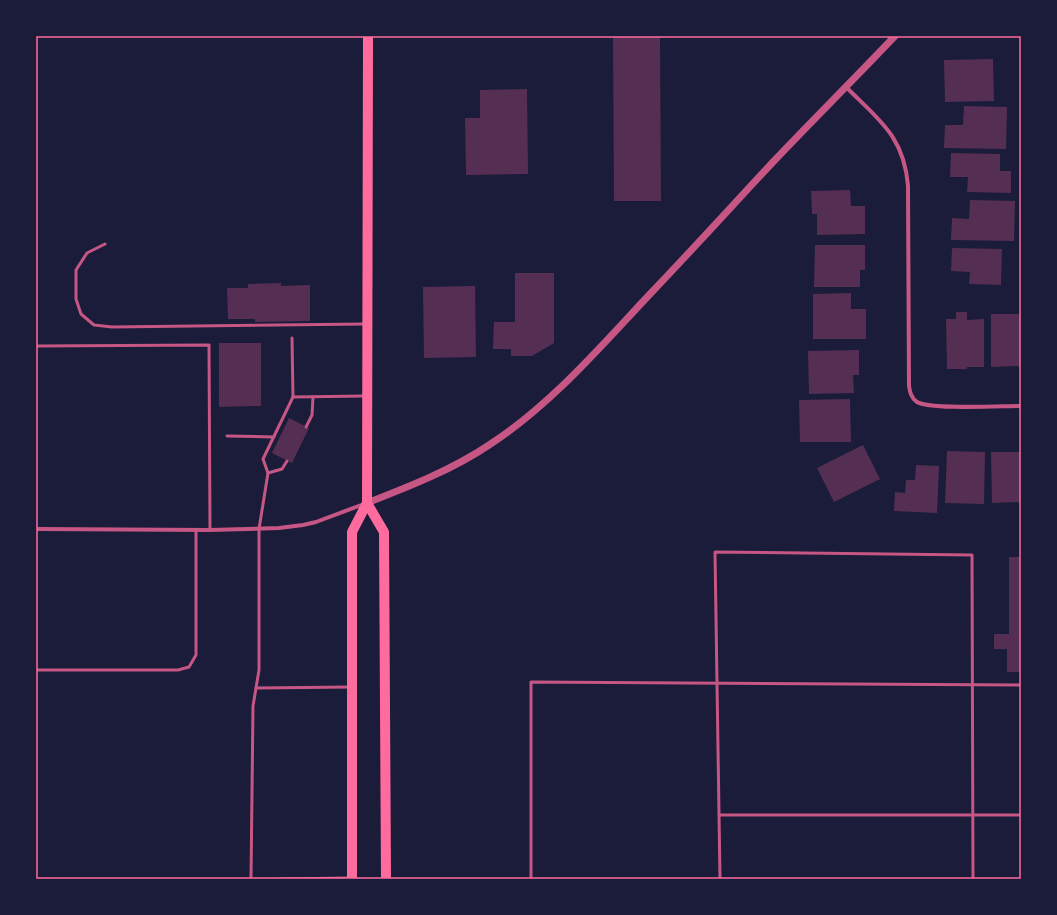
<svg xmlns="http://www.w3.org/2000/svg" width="1057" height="915" font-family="Jost,sans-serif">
	<rect width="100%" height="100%" fill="#1b1b3a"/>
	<!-- building -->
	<g fill="#542f53">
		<path d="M613,36H660L661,201H614Z"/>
		<path d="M993,59L994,101L945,102L944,60Z"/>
		<path d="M527,89L528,174L466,175L465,118H480V90Z"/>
		<path d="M964,106L1007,107L1006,149L944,148L945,125H963Z"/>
		<path d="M951,153L1000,154V171H1011V193L967,192L968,177H950Z"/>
		<path d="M850,190L851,206H865V234L817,235V214H812L811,191Z"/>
		<path d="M970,200L1015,201L1014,241L951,240L952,218L969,219Z"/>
		<path d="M815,245H865V270H860V287H814Z"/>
		<path d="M952,248L1002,249L1001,285L969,284L970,272L951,271Z"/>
		<path d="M515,273H554V343L532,356H511V349H493L494,322H515Z"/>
		<path d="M281,283V286L310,285V321L255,322V319H228L227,288H248V284Z"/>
		<path d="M475,286L476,357L424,358L423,287Z"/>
		<path d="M851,293V309H866V339H813V294Z"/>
		<path d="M956,312H967V320L984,319V367H967V369H947L946,319H956Z"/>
		<path d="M991,314H1021V366L991,367Z"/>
		<path d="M219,343H261V406L219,407Z"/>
		<path d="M859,350V375H853L854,393L809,394L808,351Z"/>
		<path d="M850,399L851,442H800L799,400Z"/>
		<path d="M289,418L309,428L292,463L272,453Z"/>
		<path d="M863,445L880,479L834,502L817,468Z"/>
		<path d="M947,451L985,452L984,504L945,503Z"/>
		<path d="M991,452H1021V502L992,503Z"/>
		<path d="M916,465L939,466L937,513L894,511L895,492L905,493L906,480H915Z"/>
		<path d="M1009,557H1021V672H1007V649H994V634H1009Z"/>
	</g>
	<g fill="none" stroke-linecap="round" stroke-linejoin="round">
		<!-- service -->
		<g stroke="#c65784" stroke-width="3">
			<path d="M105,244L87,253L76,270V299L81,314L94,325L112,327L366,324"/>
			<path d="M292,338L293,397L365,396"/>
			<path d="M36,346L209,345L210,530"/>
			<path d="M306,427L312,415L313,397"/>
			<path d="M227,436L274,437"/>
			<path d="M268,473L282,469L287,461"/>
			<path d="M36,670H178L189,667L196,655V530"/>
			<path d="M256,688L350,687"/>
			<path d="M719,815H1021"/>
			<path d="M251,879L253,706L259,670V529L268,473L263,459L293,397"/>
			<path d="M280,879L350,878"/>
			<path d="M531,879V682L1021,685"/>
			<path d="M720,879L715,552L972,555L973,879"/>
		</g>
		<!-- minor -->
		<g stroke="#c65784" stroke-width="4">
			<path d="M846,87C879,120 904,136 908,186L909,386C910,392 911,398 917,402C930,410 1001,406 1021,406"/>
			<path d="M36,529L210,530L279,528L303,525L316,522L364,504"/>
		</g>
		<!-- tertiary -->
		<path stroke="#c65784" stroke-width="7" d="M367,503C408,487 452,470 489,445C551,405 600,347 651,293C692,250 732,206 773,162C813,120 855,78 895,36"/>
		<!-- primary -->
		<g stroke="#ff6b9d" stroke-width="10">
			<path d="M367,503L384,532L386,879"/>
			<path d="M352,879V532L367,503L368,36"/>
		</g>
	</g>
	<!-- border -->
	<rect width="1057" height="915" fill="none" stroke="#1b1b3a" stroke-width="74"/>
	<rect x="37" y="37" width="983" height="841" fill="none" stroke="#ff6b9d" stroke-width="1.5"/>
</svg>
